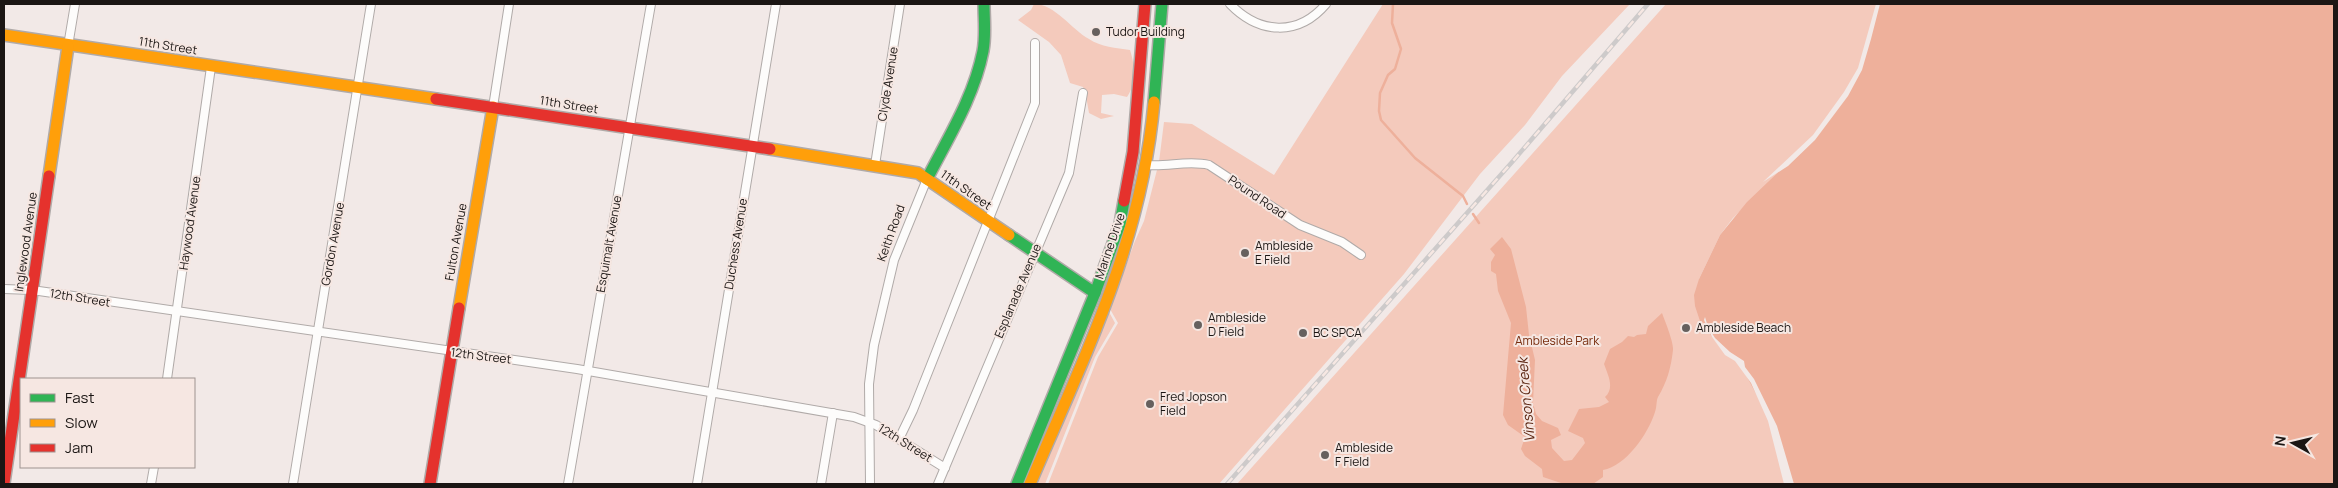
<svg xmlns="http://www.w3.org/2000/svg" width="2338" height="488" font-family="Manrope,sans-serif">
	<rect width="100%" height="100%" fill="#f2e9e7"/>
	<!-- green -->
	<g fill="#f4cabc">
		<path d="M1034,4C1055,4 1071,29 1089,39C1101,47 1116,48 1130,50C1135,66 1137,83 1127,97L1114,94L1102,95L1101,113L1114,116L1101,119L1089,113L1086,96L1083,87L1070,83L1061,55L1049,42L1018,20L1031,10Z"/>
		<path d="M1383,4H1630L1562,76L1525,125L1480,174L1404,274L1219,484H1048L1098,357L1118,323L1110,309L1135,241L1144,221L1159,162L1164,122L1192,124L1274,175Z"/>
		<path d="M1666,4H1878L1860,69L1815,137L1733,218L1720,235L1699,279L1701,321L1722,350L1739,362L1752,383L1770,420L1786,484H1237Z"/>
		<path d="M1106,311L1109,312L1115,323L1095,357L1045,484H1036Z"/>
	</g>
	<!-- water -->
	<g fill="#eeb09b">
		<path d="M1878,4H2334V484H1786L1770,420L1739,362L1722,350L1700,321L1695,306L1694,295L1699,279L1720,235L1747,202L1815,137L1860,69Z"/>
		<path d="M1502,237L1511,249L1526,307L1529,335L1535,360L1533,403L1536,414L1542,421L1558,428L1561,435L1551,440L1552,448L1564,461L1572,460L1585,443L1583,438L1568,431L1579,409L1599,407L1609,402L1605,397C1615,388 1608,375 1604,364L1610,349L1622,342L1628,336L1634,337L1637,335L1646,334L1648,326L1662,313C1665,321 1674,343 1673,350C1671,368 1667,382 1658,397C1656,401 1657,407 1655,412C1648,434 1626,466 1603,470V477L1593,484H1564L1543,477L1542,469L1525,456L1521,449L1525,437L1508,425L1503,415L1511,323L1498,291L1496,274L1491,271V262L1495,255L1490,249Z"/>
	</g>
	<!-- pier -->
	<g fill="#f2e9e7">
		<path d="M1876,4H1880L1871,39L1862,70L1848,96L1815,140L1788,166L1763,182L1813,135L1844,92L1858,68Z"/>
		<path d="M1705,317L1708,327L1715,338L1730,352L1744,361L1745,367L1754,379L1777,426L1794,484H1784L1768,421L1751,383L1735,361L1725,355L1712,337L1704,320Z"/>
	</g>
	<g fill="none" stroke-linecap="round" stroke-linejoin="round">
		<!-- stream -->
		<g stroke="#eeb09b" stroke-width="2.5">
			<path d="M1393,4L1392,23L1401,49L1395,69L1388,75L1380,93L1379,111L1381,120L1415,158L1463,196L1467,204"/>
			<path d="M1473,214L1479,223"/>
		</g>
		<defs>
			<g id="street">
				<path d="M1230,4C1259,34 1298,37 1326,4"/>
				<path d="M68,46L75,4"/>
				<path d="M493,107L509,4"/>
				<path d="M875,165L900,4"/>
				<path d="M1147,165C1168,167 1188,160 1209,165L1300,225L1342,242L1361,255"/>
				<path d="M4,289L32,290L577,369L854,417L876,425L945,468"/>
				<path d="M167,379L211,67"/>
				<path d="M899,439L913,410L1035,103V43"/>
				<path d="M151,484L154,467"/>
				<path d="M293,484L371,4"/>
				<path d="M568,484L651,4"/>
				<path d="M697,484L776,4"/>
				<path d="M821,484L833,413"/>
				<path d="M870,484L869,384L874,345L894,260L927,179"/>
				<path d="M938,484L1069,173L1083,93"/>
			</g>
			<g id="fast">
				<path d="M1154,102L1162,4"/>
				<path d="M927,179C948,138 974,97 983,51C986,35 984,20 984,4"/>
				<path d="M1009,235L1095,293"/>
				<path d="M1017,484L1095,293L1120,224L1124,201"/>
			</g>
			<g id="slow">
				<path d="M4,35L436,99"/>
				<path d="M770,149L918,173L1009,235"/>
				<path d="M49,176L68,46"/>
				<path d="M459,308L493,107"/>
				<path d="M1030,484C1084,357 1142,242 1154,102"/>
			</g>
			<g id="jam">
				<path d="M436,99L770,149"/>
				<path d="M1124,201L1133,152L1145,4"/>
				<path d="M4,483L49,176"/>
				<path d="M430,484L459,308"/>
			</g>
		</defs>
		<!-- street casing -->
		<use href="#street" stroke="#b0aaa8" stroke-width="10"/>
		<!-- fast casing -->
		<use href="#fast" stroke="#b0aaa8" stroke-width="14"/>
		<!-- slow casing -->
		<use href="#slow" stroke="#b0aaa8" stroke-width="14"/>
		<!-- jam casing -->
		<use href="#jam" stroke="#b0aaa8" stroke-width="14"/>
		<!-- street -->
		<use href="#street" stroke="#fdfcfb" stroke-width="8"/>
		<!-- fast -->
		<use href="#fast" stroke="#30b455" stroke-width="11"/>
		<!-- slow -->
		<use href="#slow" stroke="#ff9f0a" stroke-width="11"/>
		<!-- jam -->
		<use href="#jam" stroke="#e5322d" stroke-width="11"/>
		<defs>
			<path id="rail" d="M1227,484L1513,161L1648,4"/>
		</defs>
		<!-- rail casing -->
		<use href="#rail" stroke="#cdcaca" stroke-width="4.5"/>
		<!-- rail -->
		<use href="#rail" stroke="#f6e7e2" stroke-width="2.5" stroke-dasharray="8" stroke-linecap="butt"/>
	</g>
	<!-- markers -->
	<g fill="#66605e" stroke="#f6e7e2" stroke-width="2">
		<circle cx="1096" cy="32" r="5"/>
		<circle cx="1245" cy="253" r="5"/>
		<circle cx="1198" cy="325" r="5"/>
		<circle cx="1686" cy="328" r="5"/>
		<circle cx="1303" cy="333" r="5"/>
		<circle cx="1150" cy="404" r="5"/>
		<circle cx="1325" cy="455" r="5"/>
	</g>
	<g text-anchor="middle" stroke-width="4" stroke-linejoin="round" paint-order="stroke">
		<!-- poi labels -->
		<g font-size="12" fill="#1b1614" stroke="#f6e7e2" text-anchor="start">
			<text x="1106" y="36">Tudor Building</text>
			<text x="1255" y="250">Ambleside<tspan x="1255" dy="14">E Field</tspan></text>
			<text x="1208" y="322">Ambleside<tspan x="1208" dy="14">D Field</tspan></text>
			<text x="1696" y="332">Ambleside Beach</text>
			<text x="1313" y="337">BC SPCA</text>
			<text x="1160" y="401">Fred Jopson<tspan x="1160" dy="14">Field</tspan></text>
			<text x="1335" y="452">Ambleside<tspan x="1335" dy="14">F Field</tspan></text>
		</g>
		<!-- street labels -->
		<g font-size="12" fill="#1b1614" stroke="#f6e7e2">
			<text transform="translate(168 46) rotate(9)" y="4">11th Street</text>
			<text transform="translate(888 84) rotate(-81)" y="4">Clyde Avenue</text>
			<text transform="translate(569 105) rotate(9)" y="4">11th Street</text>
			<text transform="translate(966 190) rotate(35)" y="4">11th Street</text>
			<text transform="translate(1257 197) rotate(34)" y="4">Pound Road</text>
			<text transform="translate(190 223) rotate(-82)" y="4">Haywood Avenue</text>
			<text transform="translate(891 233) rotate(-70)" y="4">Keith Road</text>
			<text transform="translate(26 242) rotate(-82)" y="4">Inglewood Avenue</text>
			<text transform="translate(456 242) rotate(-80)" y="4">Fulton Avenue</text>
			<text transform="translate(333 244) rotate(-80)" y="4">Gordon Avenue</text>
			<text transform="translate(609 244) rotate(-80)" y="4">Esquimalt Avenue</text>
			<text transform="translate(736 244) rotate(-81)" y="4">Duchess Avenue</text>
			<text transform="translate(1110 246) rotate(-71)" y="4">Marine Drive</text>
			<text transform="translate(1018 291) rotate(-67)" y="4">Esplanade Avenue</text>
			<text transform="translate(80 298) rotate(9)" y="4">12th Street</text>
			<text transform="translate(481 356) rotate(7)" y="4">12th Street</text>
			<text transform="translate(905 443) rotate(32)" y="4">12th Street</text>
		</g>
		<!-- park labels -->
		<g font-size="12" fill="#772c0d" stroke="#f6e7e2">
			<text x="1557" y="345">Ambleside Park</text>
		</g>
		<!-- water labels -->
		<g font-size="14" font-style="italic" fill="#5c2612" stroke="#f6e7e2">
			<text transform="translate(1526 400) rotate(-95)" y="5">Vinson Creek</text>
		</g>
	</g>
	<!-- border -->
	<rect width="2338" height="488" fill="none" stroke="#1b1614" stroke-width="10"/>
	<!-- legend -->
	<rect x="20" y="378" width="175" height="90" fill="#f6e7e2" stroke="#9e9390"/>
	<rect x="30" y="394" width="25" height="8" fill="#30b455" stroke="#9e9390"/>
	<text x="65" y="403" font-size="15" fill="#1b1614">Fast</text>
	<rect x="30" y="419" width="25" height="8" fill="#ff9f0a" stroke="#9e9390"/>
	<text x="65" y="428" font-size="15" fill="#1b1614">Slow</text>
	<rect x="30" y="444" width="25" height="8" fill="#e5322d" stroke="#9e9390"/>
	<text x="65" y="453" font-size="15" fill="#1b1614">Jam</text>
	<!-- north arrow -->
	<g transform="translate(2293 443) rotate(278)" stroke="#f6e7e2" stroke-width="4" paint-order="stroke">
	<path d="M0-4L9 19L0 12L-9 19Z" fill="#1b1614"/>
	<text y="-8" font-size="14" font-weight="bold" text-anchor="middle" fill="#1b1614">N</text>
	</g>
</svg>
